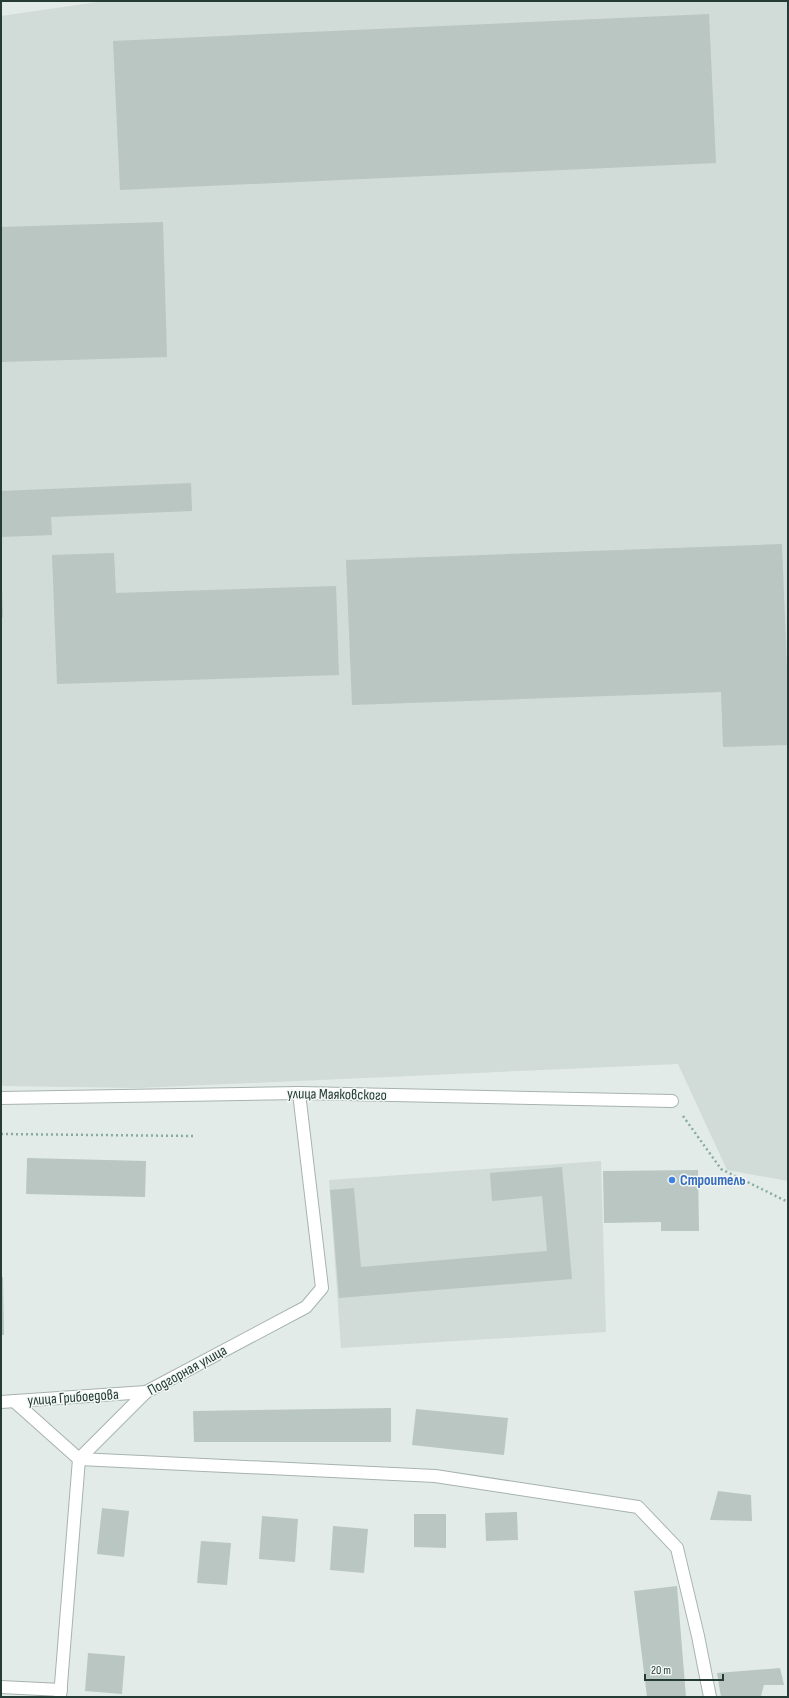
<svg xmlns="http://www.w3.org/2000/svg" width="789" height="1698" font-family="'Sofia Sans Condensed',sans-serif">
	<rect width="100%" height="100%" fill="#e3ebe8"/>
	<!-- built -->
	<g fill="#d1dbd7">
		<path d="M104,1H788V1181L727,1170L678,1064L139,1088L1,1086V16Z"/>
		<path d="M601,1161L606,1332L341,1348L329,1180Z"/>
	</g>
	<!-- building -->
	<g fill="#b9c6c1">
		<path d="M709,14L716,163L120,190L113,41Z"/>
		<path d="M163,222L167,357L1,362V227Z"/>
		<path d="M191,483L192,511L51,517L52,535L1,537V491Z"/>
		<path d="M782,544L788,694V745L723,747L721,692L352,705L346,560Z"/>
		<path d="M114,553L116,593L336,586L339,675L57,684L52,555Z"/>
		<path d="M1,591H2L3,617H1Z"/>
		<path d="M27,1158L146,1161L145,1197L26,1194Z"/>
		<path d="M562,1167L572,1279L339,1298L330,1190L354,1188L361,1267L547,1251L542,1196L492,1201L490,1173Z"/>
		<path d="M698,1170L699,1231H661V1222L604,1223L603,1171Z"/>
		<path d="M1,1277H3L4,1335H1Z"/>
		<path d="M391,1408V1442H194L193,1411Z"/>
		<path d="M416,1409L508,1418L504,1455L412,1445Z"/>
		<path d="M718,1491L751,1495L752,1521L710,1520Z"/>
		<path d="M102,1508L129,1511L124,1557L97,1554Z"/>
		<path d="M517,1512L518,1540L486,1541L485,1513Z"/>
		<path d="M414,1514H446V1548L414,1547Z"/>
		<path d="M262,1516L298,1519L295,1562L259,1559Z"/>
		<path d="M333,1526L368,1529L364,1573L330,1570Z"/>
		<path d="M201,1541L231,1543L227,1585L197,1583Z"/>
		<path d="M677,1586L686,1697H647L634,1591Z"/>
		<path d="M88,1653L125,1656L122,1694L85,1691Z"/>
		<path d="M780,1668L784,1685H764L761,1696L721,1697L717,1673Z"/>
	</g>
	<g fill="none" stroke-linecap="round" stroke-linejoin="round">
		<defs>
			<g id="lane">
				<path d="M79,1459L435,1476L638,1507L677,1548L698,1636L710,1697"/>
				<path d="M1,1687L61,1690"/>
			</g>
			<g id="street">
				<path d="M1,1098L299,1093L672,1101"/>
				<path d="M14,1401L79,1459"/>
				<path d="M1,1402L146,1392"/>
				<path d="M60,1697L79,1459L146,1392L306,1307L322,1288L299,1093"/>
			</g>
		</defs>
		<!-- lane casing -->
		<use href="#lane" stroke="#a6b3af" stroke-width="14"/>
		<!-- street casing -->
		<use href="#street" stroke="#a6b3af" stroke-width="14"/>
		<!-- path -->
		<g stroke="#87aca0" stroke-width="2.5" stroke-dasharray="2 3" stroke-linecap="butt">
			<path d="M683,1116L721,1169L788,1202"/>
			<path d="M1,1134L194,1136"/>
		</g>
		<!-- lane -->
		<use href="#lane" stroke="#fff" stroke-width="12"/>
		<!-- street -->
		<use href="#street" stroke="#fff" stroke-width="12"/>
	</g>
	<!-- markers -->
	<circle fill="#3f7fe0" stroke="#f3f8f6" stroke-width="1.5" cx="672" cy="1180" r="4"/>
	<g text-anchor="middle" stroke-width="3" stroke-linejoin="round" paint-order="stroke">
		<!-- street labels -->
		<g font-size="15" fill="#253b35" stroke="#f3f8f6">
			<text transform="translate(337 1094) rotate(1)" y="5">улица Маяковского</text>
			<text transform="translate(187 1370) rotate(-29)" y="5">Подгорная улица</text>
			<text transform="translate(73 1397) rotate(-4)" y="5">улица Грибоедова</text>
		</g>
		<!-- shop labels -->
		<g font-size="15" font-weight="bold" fill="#366cbe" stroke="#f3f8f6" text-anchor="start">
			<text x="680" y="1185">Строитель</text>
		</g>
	</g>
	<!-- border -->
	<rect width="789" height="1698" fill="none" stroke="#253b35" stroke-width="4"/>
	<!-- scale -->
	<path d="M645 1674v6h78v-6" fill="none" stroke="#253b35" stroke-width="2"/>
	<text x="651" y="1674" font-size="12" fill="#253b35" stroke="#f3f8f6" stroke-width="3" paint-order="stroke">20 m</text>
</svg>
